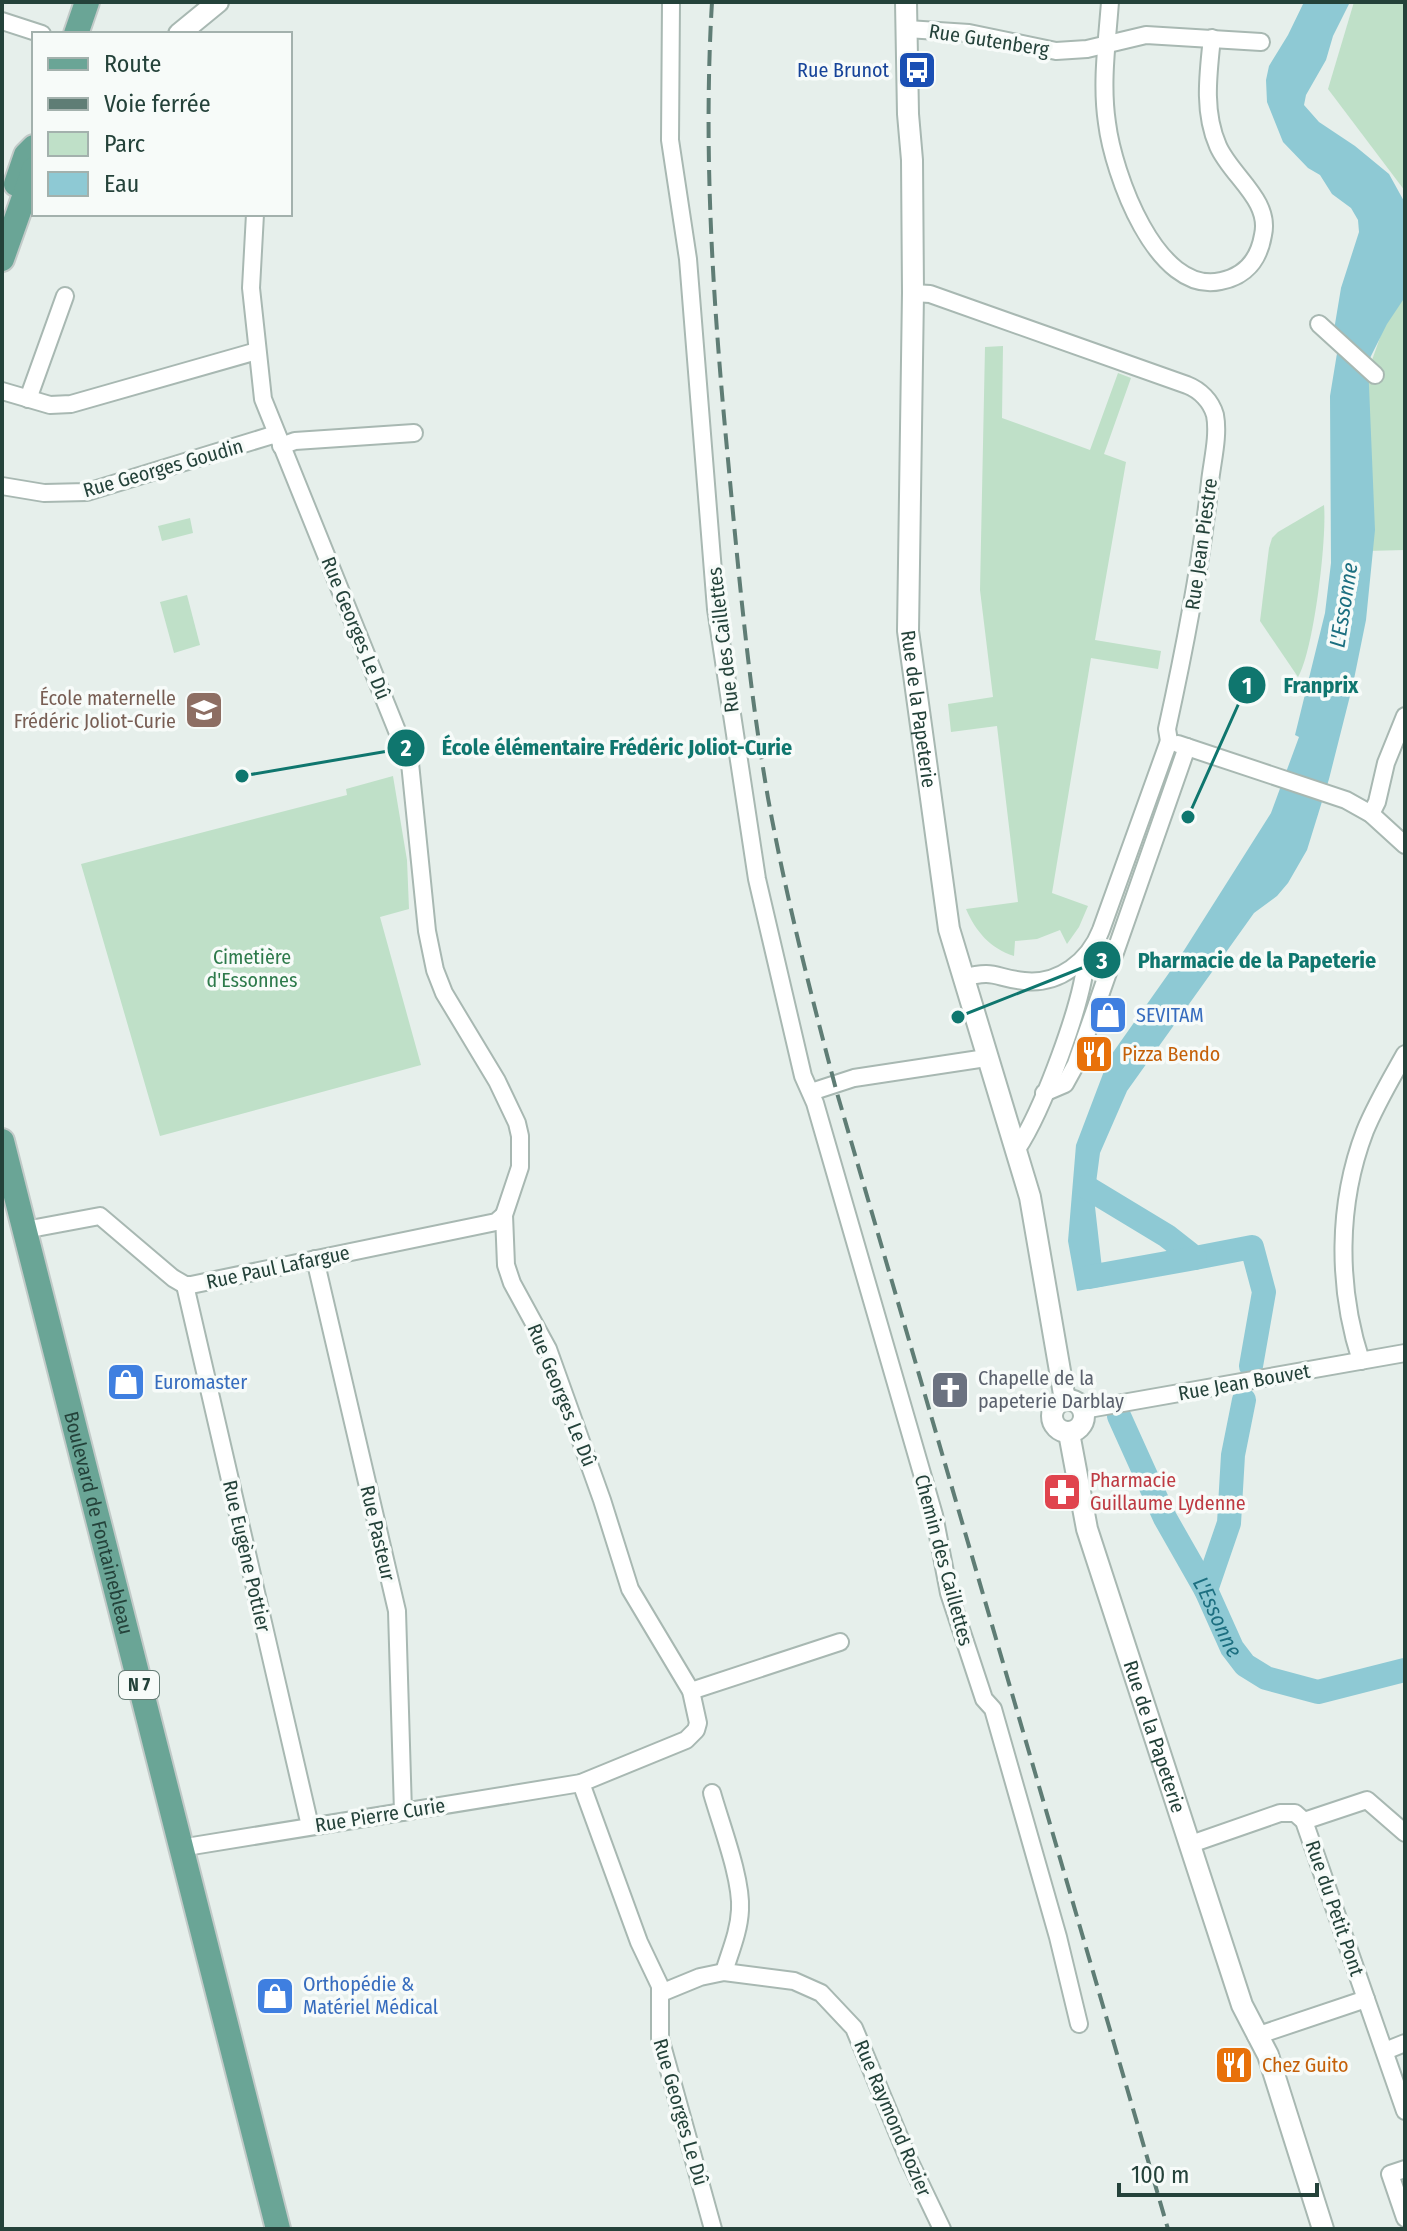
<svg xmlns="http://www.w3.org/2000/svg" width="1407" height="2231" font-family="'Fira Sans Condensed',sans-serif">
	<rect width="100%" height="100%" fill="#e6efeb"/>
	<!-- green -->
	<g fill="#bfe0c8">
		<path d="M1354,2H1405V191L1328,89Z"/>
		<path d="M1405,267V550L1366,551L1360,394Z"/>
		<path d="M1003,346L1002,418L1090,450L1118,373L1131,378L1104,454L1126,462L1095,640L1161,651L1158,669L1091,658L1052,893L1088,906L1079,927L1067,944L1060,930L1037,939L1015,941L1014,956C990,948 976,932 966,909L1018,902L997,726L951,732L948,704L993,697L980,590L985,347Z"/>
		<path d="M1324,505C1327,538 1314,649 1298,677L1260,621L1269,548L1272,538L1278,532Z"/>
		<path d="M190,518L193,533L162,541L158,526Z"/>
		<path d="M187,595L200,645L174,653L160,602Z"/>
		<path d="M393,776L407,860L409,909L380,917L421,1065L160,1136L81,864L347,795L346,789Z"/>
	</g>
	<!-- water -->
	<path fill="#8ec9d4" d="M1304,2H1350L1333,36L1326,60L1306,95L1304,105L1319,122L1355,146L1389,174L1405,203V297L1387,324L1368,362L1375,530L1366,620L1353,684L1329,779L1307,850L1288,883L1277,896L1254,913L1127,1091L1100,1153L1094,1198L1104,1286L1077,1291L1068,1241L1076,1145L1109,1058L1176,963L1271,813L1299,737L1295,735L1325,613L1331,563L1330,396L1340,335L1334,330L1341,288L1359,232L1358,220L1351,208L1332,194L1320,175L1308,168L1283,142L1267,102L1266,80L1269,66L1288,35Z"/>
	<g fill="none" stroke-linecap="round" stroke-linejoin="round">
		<!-- river -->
		<g stroke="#8ec9d4" stroke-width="24">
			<path d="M1086,1187L1167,1236L1195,1258L1252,1247L1264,1292L1251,1366"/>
			<path d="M1089,1277L1195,1258"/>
			<path id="s1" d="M1119,1416L1165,1518L1206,1590L1232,1648L1245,1665L1266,1678L1318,1692L1405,1670"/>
			<path d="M1206,1590L1229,1523L1233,1455L1244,1400"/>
		</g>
		<defs>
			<g id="minor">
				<path d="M671,2L670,140L688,259L716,609L757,879L803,1076L815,1103L934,1515L949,1593L984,1699L993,1709L1058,1937L1079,2024"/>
				<path d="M1110,2C1107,43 1101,83 1107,123C1113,172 1156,296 1221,281C1246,276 1259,259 1263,235C1271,200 1231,176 1218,146C1203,112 1208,75 1212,38"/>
				<path d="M2,21L42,34"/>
				<path d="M907,29L969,33L1056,51L1087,49L1146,35L1261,42"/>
				<path d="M913,293L930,294L1187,385C1200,390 1211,401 1215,415C1219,436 1212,462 1210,482C1201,566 1185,647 1167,729L1169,741"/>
				<path d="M1319,324L1375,375"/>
				<path d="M2,391L50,405L71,404L257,351"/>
				<path d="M28,399L65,296"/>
				<path d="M281,446L295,441L414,433"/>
				<path d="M2,486L44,493L87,492L276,434"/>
				<path d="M1178,744L1346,800L1371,814L1405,845"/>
				<path d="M1371,814L1377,802L1386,763L1405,716"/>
				<path d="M963,978C995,969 995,978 1024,981C1059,985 1089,961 1101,930L1169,741"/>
				<path d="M811,1092L854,1078L986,1058"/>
				<path d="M1044,1093L1065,1084L1076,1064L1187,747"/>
				<path d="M1017,1149C1042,1112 1084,1001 1086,957"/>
				<path d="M25,1230L100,1216L173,1278L185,1285H191L496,1222L504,1215"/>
				<path d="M315,1259L397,1611L403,1812"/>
				<path d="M185,1285L310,1826"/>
				<path d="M1361,1361C1337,1287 1337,1204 1365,1131C1376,1104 1391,1079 1405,1054"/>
				<path d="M1083,1410L1405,1353"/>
				<path d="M691,1691L840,1642"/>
				<path d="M581,1783L639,1942L660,1986V2038L713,2229"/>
				<path d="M712,1793C721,1825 742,1879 740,1910C739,1932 730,1952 724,1972"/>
				<path d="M1304,1821L1367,1800L1405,1833"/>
				<path d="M1191,1844L1280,1813H1295L1304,1821L1405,2111"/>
				<path d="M180,1848L581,1783L686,1740L696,1730L698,1723L691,1691L630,1589L602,1500L548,1349L512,1283L506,1265L504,1215L520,1167V1136L517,1123L497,1081L444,993L435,970L427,931L410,763L263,399L251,288L255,214"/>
				<path d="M661,1993L700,1977L724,1972L794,1981L821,1993L854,2028L908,2158L942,2229"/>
				<path d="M1256,2036L1366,1999"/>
				<path d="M1385,2051L1405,2043"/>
				<path d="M1405,2169L1390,2174L1405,2218"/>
			</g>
			<g id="tertiary">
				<path id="s2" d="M906,2L908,114L912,160L913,293L908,631L949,929L1030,1197L1065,1400"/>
				<path d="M179,34L218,2"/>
				<circle cx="1068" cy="1416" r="16"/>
				<path id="s3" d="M1069,1433L1087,1529L1242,2005L1268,2055L1323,2229"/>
			</g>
			<g id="primary">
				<path d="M76,34L87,2"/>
				<path d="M16,184L26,155L34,147"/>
				<path d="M2,259L34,169"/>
				<path id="s4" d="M2,1141L278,2229"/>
			</g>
		</defs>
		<!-- minor casing -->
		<use href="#minor" stroke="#a8b8b2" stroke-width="20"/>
		<!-- tertiary casing -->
		<use href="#tertiary" stroke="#a8b8b2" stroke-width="24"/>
		<!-- primary casing -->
		<use href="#primary" stroke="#c2cac8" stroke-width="28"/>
		<!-- minor -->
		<use href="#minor" stroke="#fff" stroke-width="16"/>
		<!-- tertiary -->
		<use href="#tertiary" stroke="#fff" stroke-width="20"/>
		<!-- primary -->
		<use href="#primary" stroke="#6aa596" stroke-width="24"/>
		<!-- rail -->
		<path stroke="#5f7d75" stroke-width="4" stroke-dasharray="16 8" stroke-linecap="butt" d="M712,2C703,151 713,301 727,449C738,566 748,682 768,798C786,897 811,995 837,1093L1168,2229"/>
	</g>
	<!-- icons -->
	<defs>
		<symbol id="bus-square" viewBox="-11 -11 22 22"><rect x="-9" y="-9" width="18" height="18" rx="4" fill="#1a4fb4" stroke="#f7fbf9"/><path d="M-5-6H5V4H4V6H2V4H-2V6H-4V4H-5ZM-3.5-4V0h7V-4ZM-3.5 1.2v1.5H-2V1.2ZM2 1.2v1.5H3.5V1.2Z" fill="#fff"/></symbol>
		<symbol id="school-square" viewBox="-11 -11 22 22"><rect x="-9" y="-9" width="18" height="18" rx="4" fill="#8d6e63" stroke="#f7fbf9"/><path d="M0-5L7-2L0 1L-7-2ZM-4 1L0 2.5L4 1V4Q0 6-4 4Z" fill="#fff"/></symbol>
		<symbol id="shop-square" viewBox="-11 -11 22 22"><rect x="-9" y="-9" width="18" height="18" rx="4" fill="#3f7fe0" stroke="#f7fbf9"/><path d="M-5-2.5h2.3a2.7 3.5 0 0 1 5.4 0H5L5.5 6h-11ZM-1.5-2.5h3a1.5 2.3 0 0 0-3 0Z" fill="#fff"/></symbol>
		<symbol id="restaurant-square" viewBox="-11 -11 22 22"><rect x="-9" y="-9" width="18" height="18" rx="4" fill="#e8710a" stroke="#f7fbf9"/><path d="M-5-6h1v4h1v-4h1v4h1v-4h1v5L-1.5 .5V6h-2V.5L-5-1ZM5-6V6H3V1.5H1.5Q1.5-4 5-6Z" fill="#fff"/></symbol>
		<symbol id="church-square" viewBox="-11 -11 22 22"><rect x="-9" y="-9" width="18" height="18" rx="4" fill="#6b7280" stroke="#f7fbf9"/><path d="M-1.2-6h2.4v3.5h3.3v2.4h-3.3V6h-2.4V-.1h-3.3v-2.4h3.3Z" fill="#fff"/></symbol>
		<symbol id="pharmacy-square" viewBox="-11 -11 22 22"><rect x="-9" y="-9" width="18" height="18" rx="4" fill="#e0444e" stroke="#f7fbf9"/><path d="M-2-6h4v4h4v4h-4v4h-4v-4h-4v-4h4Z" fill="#fff"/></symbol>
	</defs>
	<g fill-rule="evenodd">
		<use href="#bus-square" x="895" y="48" width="44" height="44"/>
		<use href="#school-square" x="182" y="688" width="44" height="44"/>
		<use href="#shop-square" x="1086" y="993" width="44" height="44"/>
		<use href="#restaurant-square" x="1072" y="1032" width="44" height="44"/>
		<use href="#shop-square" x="104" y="1360" width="44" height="44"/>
		<use href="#church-square" x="928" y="1368" width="44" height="44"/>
		<use href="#pharmacy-square" x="1040" y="1470" width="44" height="44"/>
		<use href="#shop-square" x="253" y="1974" width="44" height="44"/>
		<use href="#restaurant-square" x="1212" y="2043" width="44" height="44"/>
	</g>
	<g text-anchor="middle" stroke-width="7" stroke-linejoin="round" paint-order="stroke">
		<!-- shield labels -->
		<rect fill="#f7fbf9" stroke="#637a73" stroke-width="2" x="119" y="1671" width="40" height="28" rx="6"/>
		<g font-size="18" font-weight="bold" fill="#24423a">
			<text x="139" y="1691">N 7</text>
		</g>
		<!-- street labels -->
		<g font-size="20" fill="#24423a" stroke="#f7fbf9">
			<text transform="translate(989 40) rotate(9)" y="7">Rue Gutenberg</text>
			<text transform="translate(163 468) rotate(-16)" y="7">Rue Georges Goudin</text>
			<text transform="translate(1201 544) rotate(-82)" y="7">Rue Jean Piestre</text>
			<text transform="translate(356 628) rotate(68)" y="7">Rue Georges Le Dû</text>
			<text transform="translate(723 640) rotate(-97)" y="7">Rue des Caillettes</text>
			<text dy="7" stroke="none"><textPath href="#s2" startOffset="708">Rue de la Papeterie</textPath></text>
			<text transform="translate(278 1267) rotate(-12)" y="7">Rue Paul Lafargue</text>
			<text transform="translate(1244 1382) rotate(-10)" y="7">Rue Jean Bouvet</text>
			<text transform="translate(562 1395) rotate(68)" y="7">Rue Georges Le Dû</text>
			<text dy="7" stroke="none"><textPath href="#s4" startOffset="394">Boulevard de Fontainebleau</textPath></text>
			<text transform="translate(378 1533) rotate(77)" y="7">Rue Pasteur</text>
			<text transform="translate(247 1556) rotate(77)" y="7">Rue Eugène Pottier</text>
			<text transform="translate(944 1560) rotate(75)" y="7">Chemin des Caillettes</text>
			<text dy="7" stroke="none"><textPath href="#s3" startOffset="316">Rue de la Papeterie</textPath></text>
			<text transform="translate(380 1815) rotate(-9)" y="7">Rue Pierre Curie</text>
			<text transform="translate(1335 1908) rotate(71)" y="7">Rue du Petit Pont</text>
			<text transform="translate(681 2112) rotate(74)" y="7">Rue Georges Le Dû</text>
			<text transform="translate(893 2118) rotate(67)" y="7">Rue Raymond Rozier</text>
		</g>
		<!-- transit labels -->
		<g font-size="20" fill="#164399" stroke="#f7fbf9" text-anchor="end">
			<text x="889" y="77">Rue Brunot</text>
		</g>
		<!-- education labels -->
		<g font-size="20" fill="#785e54" stroke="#f7fbf9" text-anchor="end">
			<text x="176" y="705">École maternelle<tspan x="176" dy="23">Frédéric Joliot-Curie</tspan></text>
		</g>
		<!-- park labels -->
		<g font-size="20" fill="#2d7a4b" stroke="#f7fbf9">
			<text x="252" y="964">Cimetière<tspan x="252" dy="23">d'Essonnes</tspan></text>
		</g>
		<!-- shop labels -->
		<g font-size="20" fill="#366cbe" stroke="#f7fbf9" text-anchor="start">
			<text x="1136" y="1022">SEVITAM</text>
			<text x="154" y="1389">Euromaster</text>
			<text x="303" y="1991">Orthopédie &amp;<tspan x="303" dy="23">Matériel Médical</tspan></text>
		</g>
		<!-- food labels -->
		<g font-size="20" fill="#c56008" stroke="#f7fbf9" text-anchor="start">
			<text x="1122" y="1061">Pizza Bendo</text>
			<text x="1262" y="2072">Chez Guito</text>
		</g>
		<!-- worship labels -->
		<g font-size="20" fill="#5b616d" stroke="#f7fbf9" text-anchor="start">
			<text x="978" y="1385">Chapelle de la<tspan x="978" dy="23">papeterie Darblay</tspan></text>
		</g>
		<!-- health labels -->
		<g font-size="20" fill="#be3a42" stroke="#f7fbf9" text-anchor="start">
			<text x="1090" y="1487">Pharmacie<tspan x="1090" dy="23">Guillaume Lydenne</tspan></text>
		</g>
		<!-- water labels -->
		<g font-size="22" font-style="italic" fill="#1c6f80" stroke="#f7fbf9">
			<text transform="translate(1343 605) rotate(-81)" y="8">L'Essonne</text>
			<text dy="8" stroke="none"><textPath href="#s1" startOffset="224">L'Essonne</textPath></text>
		</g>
	</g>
	<!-- callouts -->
	<path fill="none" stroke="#0f766e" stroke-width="3" d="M1188 817L1247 685M242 776L406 748M958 1017L1102 960"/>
	<g fill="#0f766e" stroke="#f7fbf9" stroke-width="3">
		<circle cx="1188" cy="817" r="8"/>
		<circle cx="242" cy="776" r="8"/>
		<circle cx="958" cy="1017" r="8"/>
		<circle cx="1247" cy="685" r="20"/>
		<circle cx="406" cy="748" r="20"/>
		<circle cx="1102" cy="960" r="20"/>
	</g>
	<g font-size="24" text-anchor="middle" font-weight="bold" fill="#fff">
		<text x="1247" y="694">1</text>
		<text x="406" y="756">2</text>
		<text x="1102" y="969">3</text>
	</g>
	<g font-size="22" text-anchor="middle" font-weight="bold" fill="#0f766e" stroke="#f7fbf9" stroke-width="7" stroke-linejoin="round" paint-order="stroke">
		<text x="1321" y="693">Franprix</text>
		<text x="617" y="755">École élémentaire Frédéric Joliot-Curie</text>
		<text x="1257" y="968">Pharmacie de la Papeterie</text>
	</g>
	<!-- border -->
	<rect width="1407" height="2231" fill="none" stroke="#24423a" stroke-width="8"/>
	<!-- legend -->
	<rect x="32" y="32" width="260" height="184" fill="#f7fbf9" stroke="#a3b1ad" stroke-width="2"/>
	<rect x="48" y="58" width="40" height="12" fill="#6aa596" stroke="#a3b1ad" stroke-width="2"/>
	<text x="104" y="72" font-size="24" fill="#24423a">Route</text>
	<rect x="48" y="98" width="40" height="12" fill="#5f7d75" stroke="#a3b1ad" stroke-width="2"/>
	<text x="104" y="112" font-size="24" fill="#24423a">Voie ferrée</text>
	<rect x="48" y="132" width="40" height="24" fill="#bfe0c8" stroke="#a3b1ad" stroke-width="2"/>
	<text x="104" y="152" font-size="24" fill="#24423a">Parc</text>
	<rect x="48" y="172" width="40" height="24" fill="#8ec9d4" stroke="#a3b1ad" stroke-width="2"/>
	<text x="104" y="192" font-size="24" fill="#24423a">Eau</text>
	<!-- scale -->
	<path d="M1119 2183v12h198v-12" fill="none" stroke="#24423a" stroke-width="4"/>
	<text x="1131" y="2183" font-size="24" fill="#24423a" stroke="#f7fbf9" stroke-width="6" paint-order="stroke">100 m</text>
</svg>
